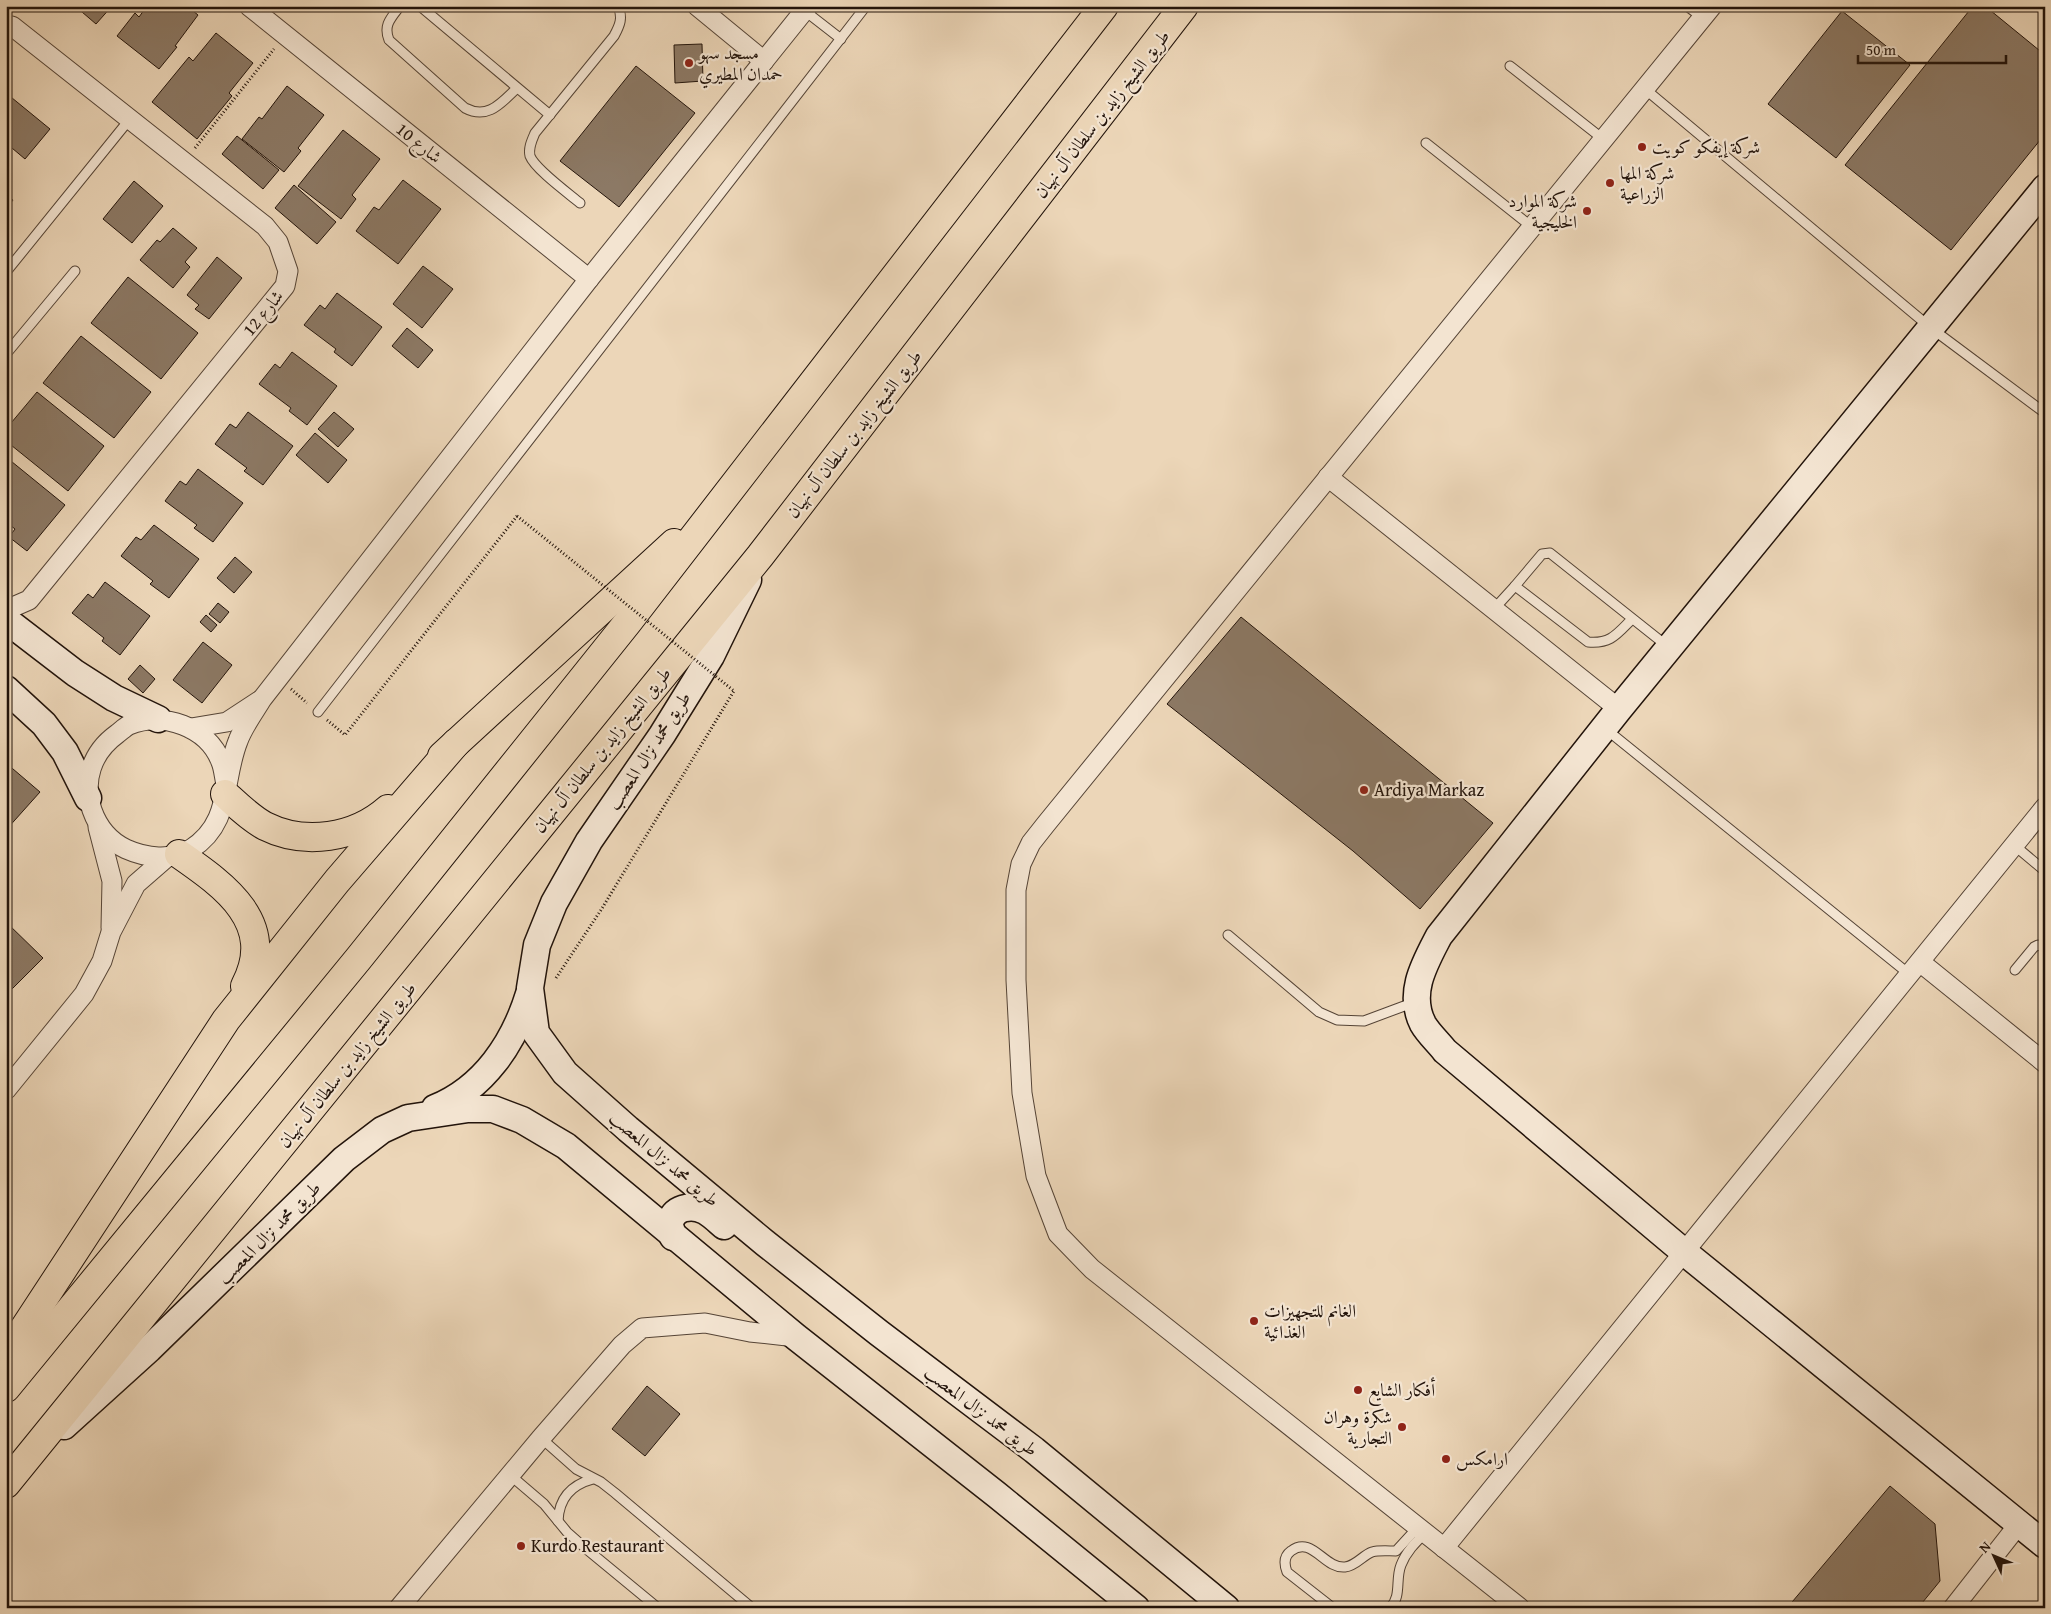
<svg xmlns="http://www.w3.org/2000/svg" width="2051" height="1614" font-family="'Gentium Book Plus',Amiri,serif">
	<rect width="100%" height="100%" fill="#ecd6b8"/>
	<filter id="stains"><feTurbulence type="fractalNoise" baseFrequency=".004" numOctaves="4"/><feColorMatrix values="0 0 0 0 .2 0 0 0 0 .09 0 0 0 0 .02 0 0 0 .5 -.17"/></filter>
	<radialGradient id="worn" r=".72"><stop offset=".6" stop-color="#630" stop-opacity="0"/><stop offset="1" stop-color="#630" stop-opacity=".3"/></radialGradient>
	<!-- building -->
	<g fill="#8c7965" stroke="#23140b">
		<path d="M75,6H112L96,24Z"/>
		<path d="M147,6H187L198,15L175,46L177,47L159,69L117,36L135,13L139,17Z"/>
		<path d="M1973,6H1985L2045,55V134L1951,250L1845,165Z"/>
		<path d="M1842,11L1910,65L1836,158L1768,104Z"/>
		<path d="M216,33L253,63L229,93L232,96L197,139L152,102L189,57L193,61Z"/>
		<path d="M702,44L703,81L675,83L674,45Z"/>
		<path d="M636,66L695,113L619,207L560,161Z"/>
		<path d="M287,86L324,115L298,148L301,151L284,172L242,139L259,117L262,119Z"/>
		<path d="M6,93L50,129L25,159L6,143Z"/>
		<path d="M343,130L380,159L352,195L356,199L341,219L298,186Z"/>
		<path d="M237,136L279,170L263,189L222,154Z"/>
		<path d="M403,180L441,209L398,264L356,231L374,207L379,210Z"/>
		<path d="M134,181L163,206L132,243L103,219Z"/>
		<path d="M294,185L336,222L317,244L275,208Z"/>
		<path d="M6,194L13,200L6,209Z"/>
		<path d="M173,228L197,248L185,262L190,267L173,288L140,260L157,240L160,242Z"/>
		<path d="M217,257L242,278L209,319L195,309L199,305L187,295Z"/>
		<path d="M423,266L453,289L422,328L393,304Z"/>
		<path d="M128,277L198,333L161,379L91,323Z"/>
		<path d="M337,293L382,327L352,366L334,352L336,349L304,325L320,305L325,309Z"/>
		<path d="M407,328L433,350L418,368L392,346Z"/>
		<path d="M81,336L151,392L114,438L43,383Z"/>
		<path d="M292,352L337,386L307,425L289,411L291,408L259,384L275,364L280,368Z"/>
		<path d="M37,392L104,446L68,491L6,441V429Z"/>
		<path d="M248,412L293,446L263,485L244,471L247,468L215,444L230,424L236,428Z"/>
		<path d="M334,412L354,429L338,447L318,429Z"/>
		<path d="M315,433L347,460L328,483L296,455Z"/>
		<path d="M6,457L65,505L27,551L9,537L15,529L6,522Z"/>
		<path d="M198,469L243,503L213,542L194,528L197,525L165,501L180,481L186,485Z"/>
		<path d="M154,525L199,559L169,598L150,584L153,581L121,556L136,537L141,540Z"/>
		<path d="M235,557L252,572L234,593L217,578Z"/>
		<path d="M105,582L150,616L120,655L102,641L104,638L72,613L88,594L93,598Z"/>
		<path d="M218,603L229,612L220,623L209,614Z"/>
		<path d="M206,615L217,625L211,632L200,622Z"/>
		<path d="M1241,617L1493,823L1420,909L1353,851L1167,704Z"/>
		<path d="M203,642L232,665L202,703L173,680Z"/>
		<path d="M140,665L155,679L143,693L128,679Z"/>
		<path d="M6,763L40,792L6,830Z"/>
		<path d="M6,922L43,958L6,995Z"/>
		<path d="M647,1386L680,1414L645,1456L612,1429Z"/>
		<path d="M1890,1486L1935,1524L1940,1581L1918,1608H1787Z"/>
	</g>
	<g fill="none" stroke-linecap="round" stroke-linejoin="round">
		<defs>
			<g id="lane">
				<path d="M400,6C391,18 383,25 389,40L465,108C488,120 501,103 517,88"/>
				<path d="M420,6L550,115"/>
				<path d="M1687,6L1703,18"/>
				<path d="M805,11L841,39"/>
				<path d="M1510,66L1603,139"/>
				<path d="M1645,89L1931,328L2045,413"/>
				<path d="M1426,143L1532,227"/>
				<path d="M580,203C568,193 535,169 530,156C528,148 532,140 535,133L614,36C620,25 623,18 618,6"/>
				<path d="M6,272L129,120"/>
				<path d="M6,354L75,271"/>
				<path d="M1494,609L1515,586"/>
				<path d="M1632,619C1617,634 1611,644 1588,642L1515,586L1542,554L1550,553L1667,646"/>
				<path d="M318,712L866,6"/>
				<path d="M1607,730L1909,974"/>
				<path d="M2014,845L2045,871"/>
				<path d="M1228,935L1319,1012L1337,1020L1364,1021L1415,1002"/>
				<path d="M2015,970L2034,947L2038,945L2045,947"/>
				<path d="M541,1438L576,1469L601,1482L615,1493L752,1608"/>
				<path d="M510,1475L544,1504L567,1532L584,1547L658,1608"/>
				<path d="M558,1521C559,1498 571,1485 593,1479"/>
				<path d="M1333,1608L1287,1572C1284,1564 1284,1556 1291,1551C1312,1535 1324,1569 1345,1567C1356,1566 1363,1555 1372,1552C1379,1550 1388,1551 1396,1551L1418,1527"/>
				<path d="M1390,1608C1402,1596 1395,1580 1401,1565C1406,1552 1415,1543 1425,1533"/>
			</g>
			<g id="street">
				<path d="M249,6L589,279"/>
				<path d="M697,6L764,61"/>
				<path d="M6,25L12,26L265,226L278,242L288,271L285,286L29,600L6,610"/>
				<path d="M1328,477L1619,709"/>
				<path d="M191,728L227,722L259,701"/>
				<path d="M226,784C224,777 224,769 221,762C208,727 163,711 129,725C125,727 121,731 117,734C92,752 82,781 92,810C98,827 109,841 126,849C146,858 171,861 191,849C232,823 222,781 238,741C243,727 254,712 262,699L589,279L808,6"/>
				<path d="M98,827L112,881L111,928"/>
				<path d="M1920,962L2045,1063"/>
				<path d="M6,1090L84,994L102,961L111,932L136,884L167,857"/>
				<path d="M1444,1548L2045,807"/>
				<path d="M399,1608L541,1438L622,1345L642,1328L705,1323L750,1332L796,1337"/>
				<path d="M1520,1608L1092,1269L1058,1234L1036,1176L1022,1093L1016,980V890L1021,864L1031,843L1046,824L1712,6"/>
				<path d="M1953,1608L2019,1524"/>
			</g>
			<g id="secondary">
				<path d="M2045,188L1619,709L1439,936C1425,963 1407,993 1423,1024C1428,1033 1438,1042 1445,1051L1684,1252L2045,1545"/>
				<path d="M748,580L711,656L662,735L589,841L554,903L537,945L530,988L536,1033L565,1073L628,1129L765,1243L879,1333L1034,1450L1226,1608"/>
				<path d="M6,620L75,673L114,698L158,719"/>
				<path d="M6,689L44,724L65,752L88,798"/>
				<path d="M435,1108C484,1088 514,1043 529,994"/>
				<path d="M673,1237C673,1233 670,1228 670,1225C671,1207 692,1204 705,1211C712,1215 718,1221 724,1226"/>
				<path d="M64,1426L149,1349L344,1159L382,1130L408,1118L468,1109H493L522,1120L566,1146L796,1337L997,1495L1136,1608"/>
			</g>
			<g id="highway">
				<path d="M442,756L674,543"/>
				<path d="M225,794C237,805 250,818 265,826C305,846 355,838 388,809"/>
				<path d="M179,854C225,886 278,923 245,986"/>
				<path d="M6,1356L226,1020L337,881L456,743"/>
				<path d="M6,1388L359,958L628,622L1104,6"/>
				<path d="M6,1484L760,556L1184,6"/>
			</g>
		</defs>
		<!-- lane casing -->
		<use href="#lane" stroke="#554436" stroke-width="11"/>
		<!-- street casing -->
		<use href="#street" stroke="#554436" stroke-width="21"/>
		<!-- secondary casing -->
		<use href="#secondary" stroke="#23140b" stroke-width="29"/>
		<!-- highway casing -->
		<use href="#highway" stroke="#23140b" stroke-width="30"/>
		<!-- path -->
		<g stroke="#23140b" stroke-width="3" stroke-dasharray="1 2.5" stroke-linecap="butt">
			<path d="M195,148L274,49"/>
			<path d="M291,689L307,703"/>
			<path d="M327,720L345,735L517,516"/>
			<path d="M556,978L601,910L734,691"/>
		</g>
		<!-- lane -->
		<use href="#lane" stroke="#f3e4d1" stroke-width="9"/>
		<!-- street -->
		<use href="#street" stroke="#f3e4d1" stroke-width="19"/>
		<!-- secondary -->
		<use href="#secondary" stroke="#f3e4d1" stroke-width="26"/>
		<!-- highway -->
		<use href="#highway" stroke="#ecd6b8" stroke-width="28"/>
		<!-- path-bridge -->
		<path stroke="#23140b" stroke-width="3" stroke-dasharray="1 2.5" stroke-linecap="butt" d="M517,516L734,691"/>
	</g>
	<!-- markers -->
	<g fill="#8f2418" stroke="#f3e4d1" stroke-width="2">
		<circle cx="689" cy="63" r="5"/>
		<circle cx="1642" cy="147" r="5"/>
		<circle cx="1610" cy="183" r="5"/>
		<circle cx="1587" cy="211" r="5"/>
		<circle cx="1364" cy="790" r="5"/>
		<circle cx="1254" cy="1321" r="5"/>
		<circle cx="1358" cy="1390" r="5"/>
		<circle cx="1402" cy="1427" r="5"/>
		<circle cx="1446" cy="1459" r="5"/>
		<circle cx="521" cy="1546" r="5"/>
	</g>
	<g text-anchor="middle" stroke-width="4.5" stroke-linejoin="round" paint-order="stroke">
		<!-- poi labels -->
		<g font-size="18" fill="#23140b" stroke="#f3e4d1" text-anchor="start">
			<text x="699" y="59">مسجد سهو<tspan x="699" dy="21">حمدان المطيري</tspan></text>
			<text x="1652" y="153">شركة إيفكو كويت</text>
			<text x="1620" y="179">شركة المها<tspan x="1620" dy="21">الزراعية</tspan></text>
			<text x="1577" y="207" text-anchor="end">شركة الموارد<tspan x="1577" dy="21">الخليجية</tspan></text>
			<text x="1374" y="796">Ardiya Markaz</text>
			<text x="1264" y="1317">الغانم للتجهيزات<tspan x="1264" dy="21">الغذائية</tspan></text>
			<text x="1368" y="1396">أفكار الشايع</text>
			<text x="1392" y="1423" text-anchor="end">شكرة وهران<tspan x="1392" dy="21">التجارية</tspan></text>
			<text x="1456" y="1465">ارامكس</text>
			<text x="531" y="1552">Kurdo Restaurant</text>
		</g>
		<!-- street labels -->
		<g font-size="18" fill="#23140b" stroke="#f3e4d1">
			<text transform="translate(1102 114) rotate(-52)" y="6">طريق الشيخ زايد بن سلطان آل نهيان</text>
			<text transform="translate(419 143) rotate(39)" y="6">شارع 10</text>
			<text transform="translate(263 313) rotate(-51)" y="6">شارع 12</text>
			<text transform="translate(854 434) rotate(-52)" y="6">طريق الشيخ زايد بن سلطان آل نهيان</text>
			<text transform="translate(602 750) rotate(-51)" y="6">طريق الشيخ زايد بن سلطان آل نهيان</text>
			<text transform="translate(649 751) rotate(-57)" y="6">طريق محمد نزال المعصب</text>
			<text transform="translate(347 1065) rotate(-51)" y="6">طريق الشيخ زايد بن سلطان آل نهيان</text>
			<text transform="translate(664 1159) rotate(40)" y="6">طريق محمد نزال المعصب</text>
			<text transform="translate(269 1233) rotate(-45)" y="6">طريق محمد نزال المعصب</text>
			<text transform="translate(981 1411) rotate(37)" y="6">طريق محمد نزال المعصب</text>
		</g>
	</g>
	<!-- margin -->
	<rect width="2051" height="1614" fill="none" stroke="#ecd6b8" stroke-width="25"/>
	<rect x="8" y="8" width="2036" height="1599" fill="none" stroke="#23140b" stroke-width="2.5"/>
	<rect x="12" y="12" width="2026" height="1589" fill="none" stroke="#23140b"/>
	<!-- north arrow -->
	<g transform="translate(1994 1556) rotate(314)" stroke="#f3e4d1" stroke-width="4" paint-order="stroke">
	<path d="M0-4L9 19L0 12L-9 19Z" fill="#23140b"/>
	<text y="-8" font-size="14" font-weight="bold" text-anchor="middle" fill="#23140b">N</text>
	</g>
	<!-- scale -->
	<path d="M1858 55v8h148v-8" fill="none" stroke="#23140b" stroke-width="2.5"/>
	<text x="1866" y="55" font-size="15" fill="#23140b" stroke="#f3e4d1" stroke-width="4" paint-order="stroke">50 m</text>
	<rect width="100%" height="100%" filter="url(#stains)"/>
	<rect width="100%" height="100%" fill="url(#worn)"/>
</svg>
